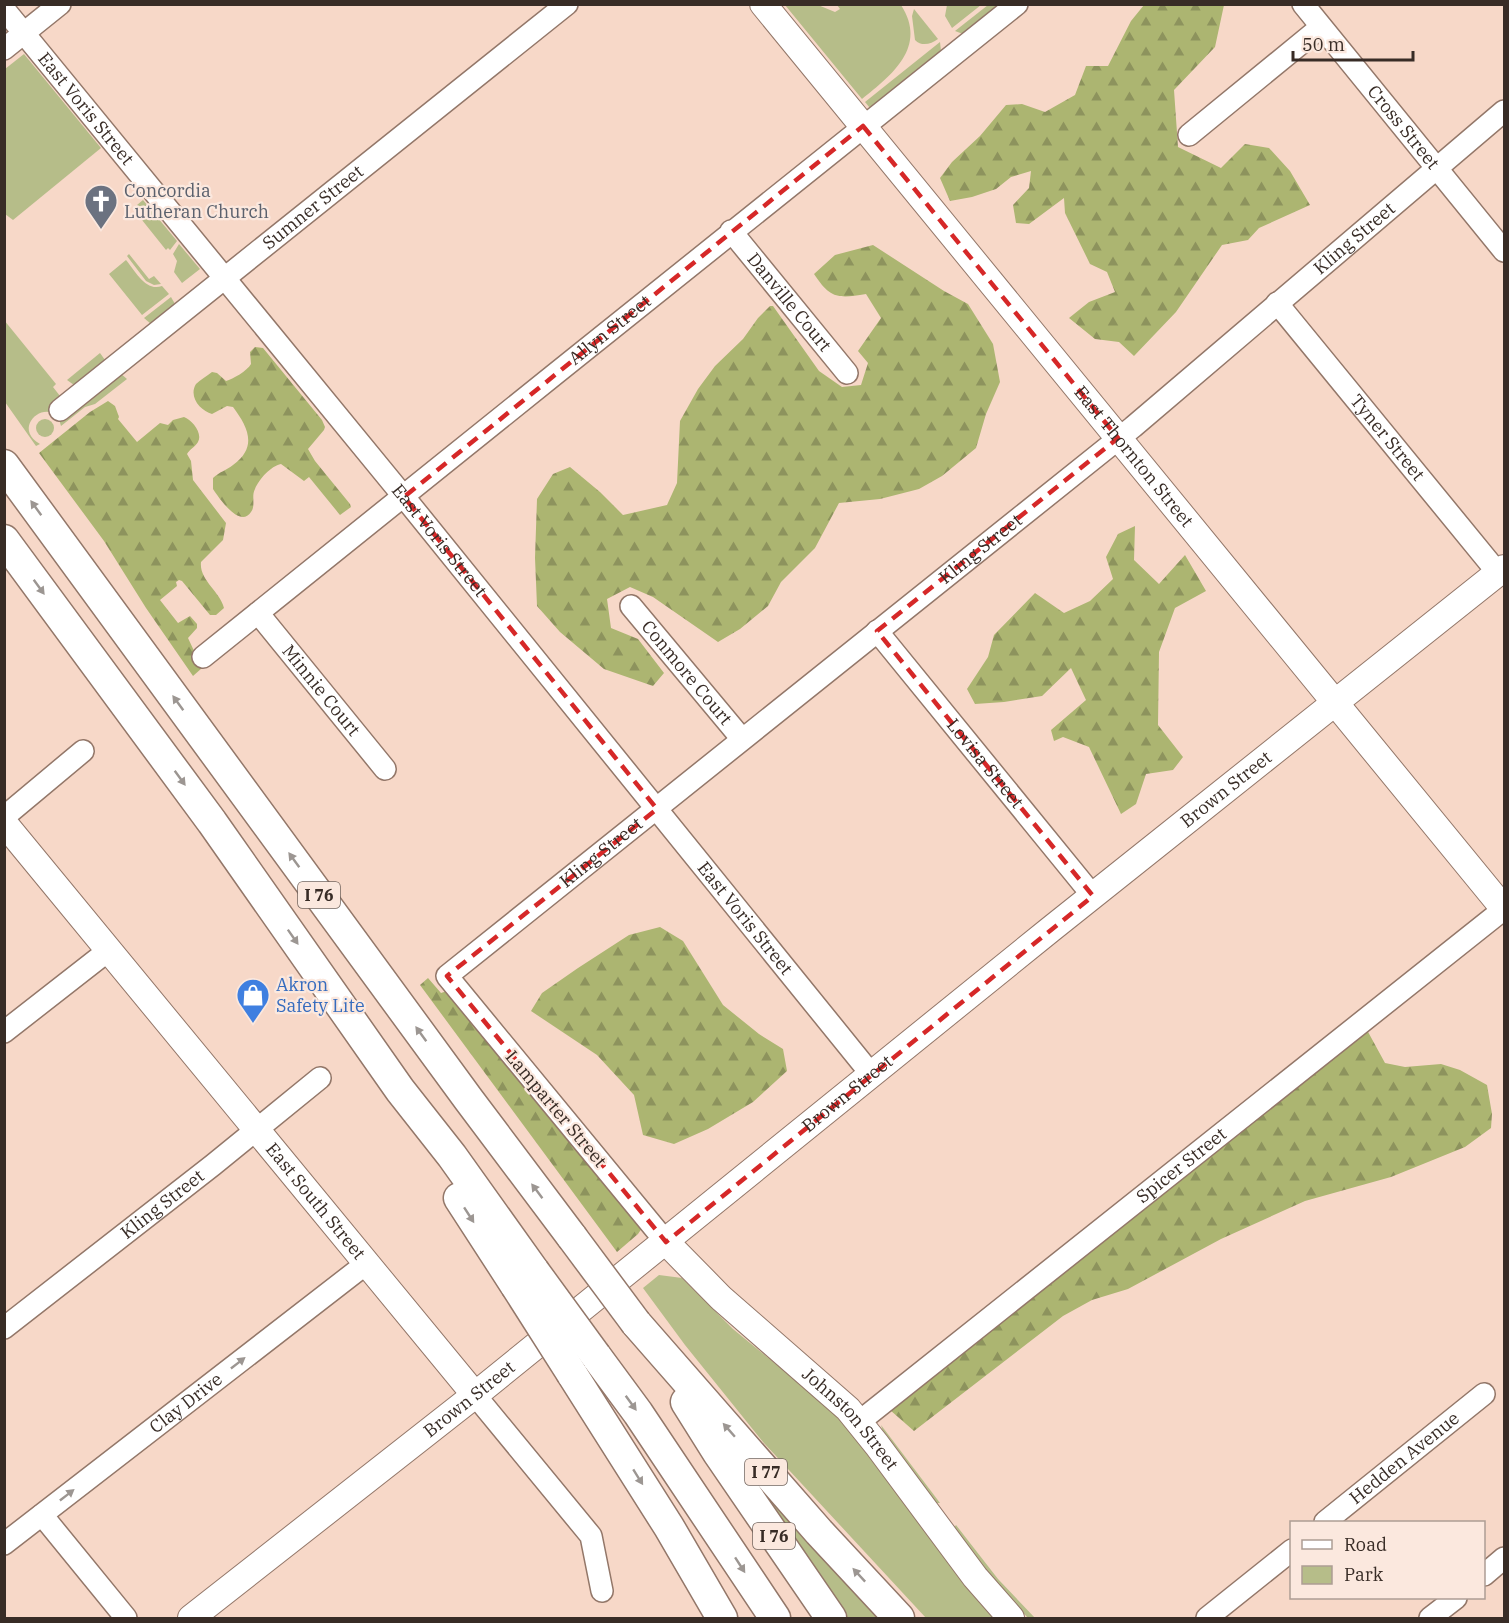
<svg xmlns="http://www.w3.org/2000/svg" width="1509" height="1623" font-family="'IBM Plex Serif',serif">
	<defs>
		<pattern id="forest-firs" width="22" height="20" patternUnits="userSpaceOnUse" patternTransform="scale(1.5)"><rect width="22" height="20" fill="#acb571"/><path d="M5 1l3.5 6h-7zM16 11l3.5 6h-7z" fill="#8d935d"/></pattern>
	</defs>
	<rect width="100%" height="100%" fill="#f7d8c8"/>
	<!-- green -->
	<g fill="#b6bd89">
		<path d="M785,5H818L835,12L840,9L837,5H901C928,47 892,75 862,99Z"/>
		<path d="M947,5V4L981,5L952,28L945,16Z"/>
		<path d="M988,5H1000L963,34L955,31Z"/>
		<path d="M914,9L938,39C931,44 922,47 915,40L912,16Z"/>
		<path d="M940,42L941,51L870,108L865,102Z"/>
		<path d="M24,54L101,148L13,220L5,214V69Z"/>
		<path d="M143,200L177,241L170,250L168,248L166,250L142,220L146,216L137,205Z"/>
		<path d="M179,244L200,269L182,283L174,272L177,261L173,254Z"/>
		<path d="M129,254L149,279L154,276L161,284L154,285L146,281L127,256Z"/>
		<path d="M126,260C136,272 146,292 162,286L169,294L142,315L109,274Z"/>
		<path d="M171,297L175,304L151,324L144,318Z"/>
		<path d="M4,320L56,384L53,387L60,396L50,404L62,420L120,373L127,379L95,404L85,407L61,426C54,393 8,425 40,444L36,446L5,402Z"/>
		<path d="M100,353L105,360L74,385L67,380Z"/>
		<circle cx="45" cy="428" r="9"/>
		<path d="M659,1275L682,1278L733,1329L794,1379L797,1376L839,1416L996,1618H926L763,1442L685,1345L643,1288Z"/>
		<path d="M881,1425L940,1503H936L883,1432Z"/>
		<path d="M718,1432L883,1618H843Z"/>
		<path d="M956,1525L998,1579L1035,1618H1028L999,1587L953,1529Z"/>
	</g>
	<!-- forest -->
	<g fill="url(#forest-firs)">
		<path d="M1144,5H1224L1215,47L1174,90L1178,147L1221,168L1245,144L1269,148L1290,171L1310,205L1259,228L1248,240L1222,245L1176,312L1134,356L1119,342L1095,339L1069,318L1089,302L1115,292L1107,272L1090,264L1065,213L1064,198L1029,224L1016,223L1013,205L1029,188L1031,171L1011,177L996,189L972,197L950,201L940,178L952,162L980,136L1006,105L1022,104L1045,112L1075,95L1086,66H1108L1131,21Z"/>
		<path d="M873,245L944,291L968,304L993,344L1000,382L986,414L976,448L942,476L919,489L880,499L839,503L815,548L781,582L768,606L740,629L718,642L653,597L630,587L607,599L611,628L638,639L664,673L653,686L604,669L560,632L537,606L535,558L537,499L553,474L570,467L600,492L623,515L667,505L677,483L680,421L698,389L715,366L743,339L758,318L770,306H773L819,371L842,387L861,385L868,363L858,351L881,318L866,294C837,299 830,298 814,274L835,255Z"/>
		<path d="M255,347L263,348L322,420L325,427L324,430L308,449L315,461L350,504L351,507L340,515L309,477L304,481L281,464C271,466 259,479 255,489C251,496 256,506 251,512C240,529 219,498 213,489V478C219,472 227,470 233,465C258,447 248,427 233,407L227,406L212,414C201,411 188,397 196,384C200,380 207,376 212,372L217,373L226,381C233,379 247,371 251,364L250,352Z"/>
		<path d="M108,401L115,406L119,417L118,419L137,442L160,423L168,425L173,420L184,417C192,420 203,433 198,442C195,447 190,449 187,454L191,461L193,480L226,523L223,540L201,562C199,580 220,591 224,608L216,615H210L182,581L179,580L176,582L177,586L160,600L178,623L190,616L197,624V628L188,638L202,668L193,676L146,608L104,541L39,453L90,412Z"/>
		<path d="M1135,526L1134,560L1159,584L1185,555L1206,591L1175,608L1159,652L1158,725L1183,757L1173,770L1146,774L1136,804L1121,814L1089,747L1063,737L1054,741L1051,730L1086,700L1071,668L1042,696L1004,702L975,704L967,689L988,657L994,635L1035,593L1064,613L1090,601L1113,579L1106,557L1118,534Z"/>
		<path d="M660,927L683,941L723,1005L759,1034L783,1049L787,1071L753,1102L708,1129L674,1144L643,1135L634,1095L597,1055L531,1011L542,993L578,968L629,935Z"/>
		<path d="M428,978L441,993L447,991L642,1228L638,1234L617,1252L420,985Z"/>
		<path d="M1367,1030L1385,1063L1405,1067L1441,1064L1460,1070L1487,1085L1492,1114L1491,1128L1465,1147L1391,1177L1305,1201L1221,1239L1128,1289L1092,1300L1063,1316L914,1431L890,1410Z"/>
	</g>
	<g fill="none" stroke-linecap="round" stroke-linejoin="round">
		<defs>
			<g id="minor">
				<path id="s1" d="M1303,4L1504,251"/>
				<path id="s2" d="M4,9L404,497L871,1074"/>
				<path d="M4,49L60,4"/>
				<path d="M1189,135L1321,27"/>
				<path id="s3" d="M731,231L847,373"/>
				<path id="s4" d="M1277,303L1498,573"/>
				<path id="s5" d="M60,410L567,4"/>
				<path id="s6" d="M631,606L742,739"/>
				<path id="s7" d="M258,613L385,769"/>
				<path id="s8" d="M877,631L1093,896"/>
				<path id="s9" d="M203,657C475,440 744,220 1017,4"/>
				<path d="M4,817L83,751"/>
				<path d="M4,1032L109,950"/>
				<path id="s10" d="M666,1242L447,976L1133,427L1504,111"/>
				<path id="s11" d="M4,1328L213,1165L320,1078"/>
				<path d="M475,1395L591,1536L602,1591"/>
				<path id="s12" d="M859,1422L1504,909"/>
				<path d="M42,1515L126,1618"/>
				<path id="s13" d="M1325,1522L1484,1394"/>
				<path id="s14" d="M4,1544L367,1263"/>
				<path d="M1484,1575L1504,1558"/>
				<path d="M1207,1618L1292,1550"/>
				<path d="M1430,1618L1456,1598"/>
			</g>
			<g id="major">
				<path id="s15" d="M763,4L1504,909"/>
				<path id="s16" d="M4,823L475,1395"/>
				<path id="s17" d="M666,1242L721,1298L848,1409L877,1445L975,1577L1011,1618"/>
				<path id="s18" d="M191,1618L475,1395L1051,929L1504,568"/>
			</g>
			<g id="highway">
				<path d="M4,465L469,1100L572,1237"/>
				<path d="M4,540L212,822L400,1090L452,1156L534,1271"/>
				<path d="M459,1198L516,1286"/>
				<path d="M636,1323L819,1532L899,1618"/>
				<path d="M596,1356L638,1413L775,1618"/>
				<path d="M572,1374L669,1527L722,1618"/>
				<path d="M686,1402L718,1453L831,1618"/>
			</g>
		</defs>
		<!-- minor casing -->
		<use href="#minor" stroke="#937769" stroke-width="24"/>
		<!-- major casing -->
		<use href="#major" stroke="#937769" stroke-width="28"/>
		<!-- highway casing -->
		<use href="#highway" stroke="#937769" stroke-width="33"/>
		<!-- minor -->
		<use href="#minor" stroke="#fff" stroke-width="21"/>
		<!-- major -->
		<use href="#major" stroke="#fff" stroke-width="26"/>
		<!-- highway -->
		<use href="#highway" stroke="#fff" stroke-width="30"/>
		<defs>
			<g id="highway-bridge">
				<path d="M572,1237L636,1323"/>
				<path d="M534,1271L596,1356"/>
				<path d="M516,1286L572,1374"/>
			</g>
		</defs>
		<!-- highway-bridge casing -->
		<use href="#highway-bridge" stroke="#937769" stroke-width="33" stroke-linecap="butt"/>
		<!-- highway-bridge -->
		<use href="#highway-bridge" stroke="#fff" stroke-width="30"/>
	</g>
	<!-- one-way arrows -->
	<defs><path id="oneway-solid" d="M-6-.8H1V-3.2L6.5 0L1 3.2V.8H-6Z" transform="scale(1.5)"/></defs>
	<g fill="#9c9692">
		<use href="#oneway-solid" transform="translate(36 508) rotate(-126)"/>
		<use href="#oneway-solid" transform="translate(39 587) rotate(54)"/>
		<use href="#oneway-solid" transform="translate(178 703) rotate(-126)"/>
		<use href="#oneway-solid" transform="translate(180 778) rotate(54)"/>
		<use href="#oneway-solid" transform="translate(294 860) rotate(-126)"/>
		<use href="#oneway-solid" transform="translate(293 937) rotate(55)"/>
		<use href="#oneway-solid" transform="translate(421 1034) rotate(-126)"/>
		<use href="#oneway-solid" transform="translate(537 1191) rotate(-127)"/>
		<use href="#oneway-solid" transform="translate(469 1215) rotate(57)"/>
		<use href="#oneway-solid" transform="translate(238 1363) rotate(-38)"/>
		<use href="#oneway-solid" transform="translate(631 1403) rotate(54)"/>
		<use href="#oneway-solid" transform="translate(729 1430) rotate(-131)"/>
		<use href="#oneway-solid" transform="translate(638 1477) rotate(58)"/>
		<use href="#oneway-solid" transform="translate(67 1495) rotate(-38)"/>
		<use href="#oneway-solid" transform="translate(740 1565) rotate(57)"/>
		<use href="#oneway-solid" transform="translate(859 1575) rotate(-133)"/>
	</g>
	<!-- marked area -->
	<path fill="none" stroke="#d62828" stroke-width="4.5" stroke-dasharray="12 8" stroke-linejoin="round" d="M863,126L1118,438L877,631L1093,896L666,1242L447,976L657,809L404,497Z"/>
	<!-- icons -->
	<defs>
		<symbol id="church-pin" viewBox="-11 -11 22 30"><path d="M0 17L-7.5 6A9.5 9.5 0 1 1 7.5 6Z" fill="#6b7280" stroke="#fbe8de"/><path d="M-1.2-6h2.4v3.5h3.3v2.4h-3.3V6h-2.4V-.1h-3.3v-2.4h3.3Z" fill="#fff"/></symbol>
		<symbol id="shop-pin" viewBox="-11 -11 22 30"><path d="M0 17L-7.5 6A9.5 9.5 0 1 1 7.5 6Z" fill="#3f7fe0" stroke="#fbe8de"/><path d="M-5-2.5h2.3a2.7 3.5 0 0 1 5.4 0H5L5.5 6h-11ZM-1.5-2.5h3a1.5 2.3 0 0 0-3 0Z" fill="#fff"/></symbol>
	</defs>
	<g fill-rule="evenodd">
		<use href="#church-pin" x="82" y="182" width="38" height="52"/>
		<use href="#shop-pin" x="234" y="976" width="38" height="52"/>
	</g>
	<g text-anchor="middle" stroke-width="4.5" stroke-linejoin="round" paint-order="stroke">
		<!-- shield labels -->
		<g fill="#fbe8de" stroke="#72645d" stroke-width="1.5">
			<rect x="298" y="882" width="42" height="26" rx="4.5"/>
			<rect x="745" y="1459" width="42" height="26" rx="4.5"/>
			<rect x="753" y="1523" width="42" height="26" rx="4.5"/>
		</g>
		<g font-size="16" font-weight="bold" fill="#382c26">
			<text x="319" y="901">I 76</text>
			<text x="766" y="1478">I 77</text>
			<text x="774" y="1542">I 76</text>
		</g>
		<!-- street labels -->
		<g font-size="18" fill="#382c26" stroke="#fbe8de">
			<text dy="6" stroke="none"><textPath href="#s2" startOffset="129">East Voris Street</textPath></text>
			<text dy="6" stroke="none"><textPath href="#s1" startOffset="159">Cross Street</textPath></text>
			<text dy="6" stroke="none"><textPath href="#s5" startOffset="324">Sumner Street</textPath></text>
			<text dy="6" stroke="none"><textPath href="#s10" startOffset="1514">Kling Street</textPath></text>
			<text dy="6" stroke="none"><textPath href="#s3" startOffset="92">Danville Court</textPath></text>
			<text dy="6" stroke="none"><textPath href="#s9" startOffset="522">Allyn Street</textPath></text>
			<text dy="6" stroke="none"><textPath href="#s4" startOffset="174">Tyner Street</textPath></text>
			<text dy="6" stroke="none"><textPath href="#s15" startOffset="585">East Thornton Street</textPath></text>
			<text dy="6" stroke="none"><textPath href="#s2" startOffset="687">East Voris Street</textPath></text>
			<text dy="6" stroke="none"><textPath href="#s10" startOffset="1028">Kling Street</textPath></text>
			<text dy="6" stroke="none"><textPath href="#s6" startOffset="87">Conmore Court</textPath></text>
			<text dy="6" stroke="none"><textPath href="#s7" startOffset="100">Minnie Court</textPath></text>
			<text dy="6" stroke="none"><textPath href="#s8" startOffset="171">Lovisa Street</textPath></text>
			<text dy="6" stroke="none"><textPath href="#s18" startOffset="1326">Brown Street</textPath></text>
			<text dy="6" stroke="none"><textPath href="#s10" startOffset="542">Kling Street</textPath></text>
			<text dy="6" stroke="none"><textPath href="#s2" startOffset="1173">East Voris Street</textPath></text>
			<text dy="6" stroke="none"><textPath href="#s18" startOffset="840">Brown Street</textPath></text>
			<text transform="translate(556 1109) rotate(50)" y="6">Lamparter Street</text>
			<text dy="6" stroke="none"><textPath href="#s12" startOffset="412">Spicer Street</textPath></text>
			<text dy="6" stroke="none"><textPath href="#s16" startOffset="490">East South Street</textPath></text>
			<text dy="6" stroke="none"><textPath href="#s11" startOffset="201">Kling Street</textPath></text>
			<text dy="6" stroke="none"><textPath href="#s18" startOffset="354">Brown Street</textPath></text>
			<text dy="6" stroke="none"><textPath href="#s14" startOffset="230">Clay Drive</textPath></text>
			<text dy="6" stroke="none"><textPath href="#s17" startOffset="256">Johnston Street</textPath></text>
			<text dy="6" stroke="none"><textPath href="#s13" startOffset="102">Hedden Avenue</textPath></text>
		</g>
		<!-- worship labels -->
		<g font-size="18" fill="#5b616d" stroke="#fbe8de" text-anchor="start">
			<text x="124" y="197">Concordia<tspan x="124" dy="21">Lutheran Church</tspan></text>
		</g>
		<!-- shop labels -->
		<g font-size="18" fill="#366cbe" stroke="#fbe8de" text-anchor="start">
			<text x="276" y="991">Akron<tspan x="276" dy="21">Safety Lite</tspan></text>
		</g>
	</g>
	<!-- border -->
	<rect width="1509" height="1623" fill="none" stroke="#382c26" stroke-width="12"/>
	<!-- legend -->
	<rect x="1290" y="1521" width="195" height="78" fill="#fbe8de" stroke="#ad9d94" stroke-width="1.5"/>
	<rect x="1302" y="1540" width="30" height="9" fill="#ffffff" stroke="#ad9d94" stroke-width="1.5"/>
	<text x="1344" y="1551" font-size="18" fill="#382c26">Road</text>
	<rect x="1302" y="1566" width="30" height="18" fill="#b6bd89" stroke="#ad9d94" stroke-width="1.5"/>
	<text x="1344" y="1581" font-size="18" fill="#382c26">Park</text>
	<!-- scale -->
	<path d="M1293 51v9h120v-9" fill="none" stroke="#382c26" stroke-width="3"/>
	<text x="1302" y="51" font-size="18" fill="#382c26" stroke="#fbe8de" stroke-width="4.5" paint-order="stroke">50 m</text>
</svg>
